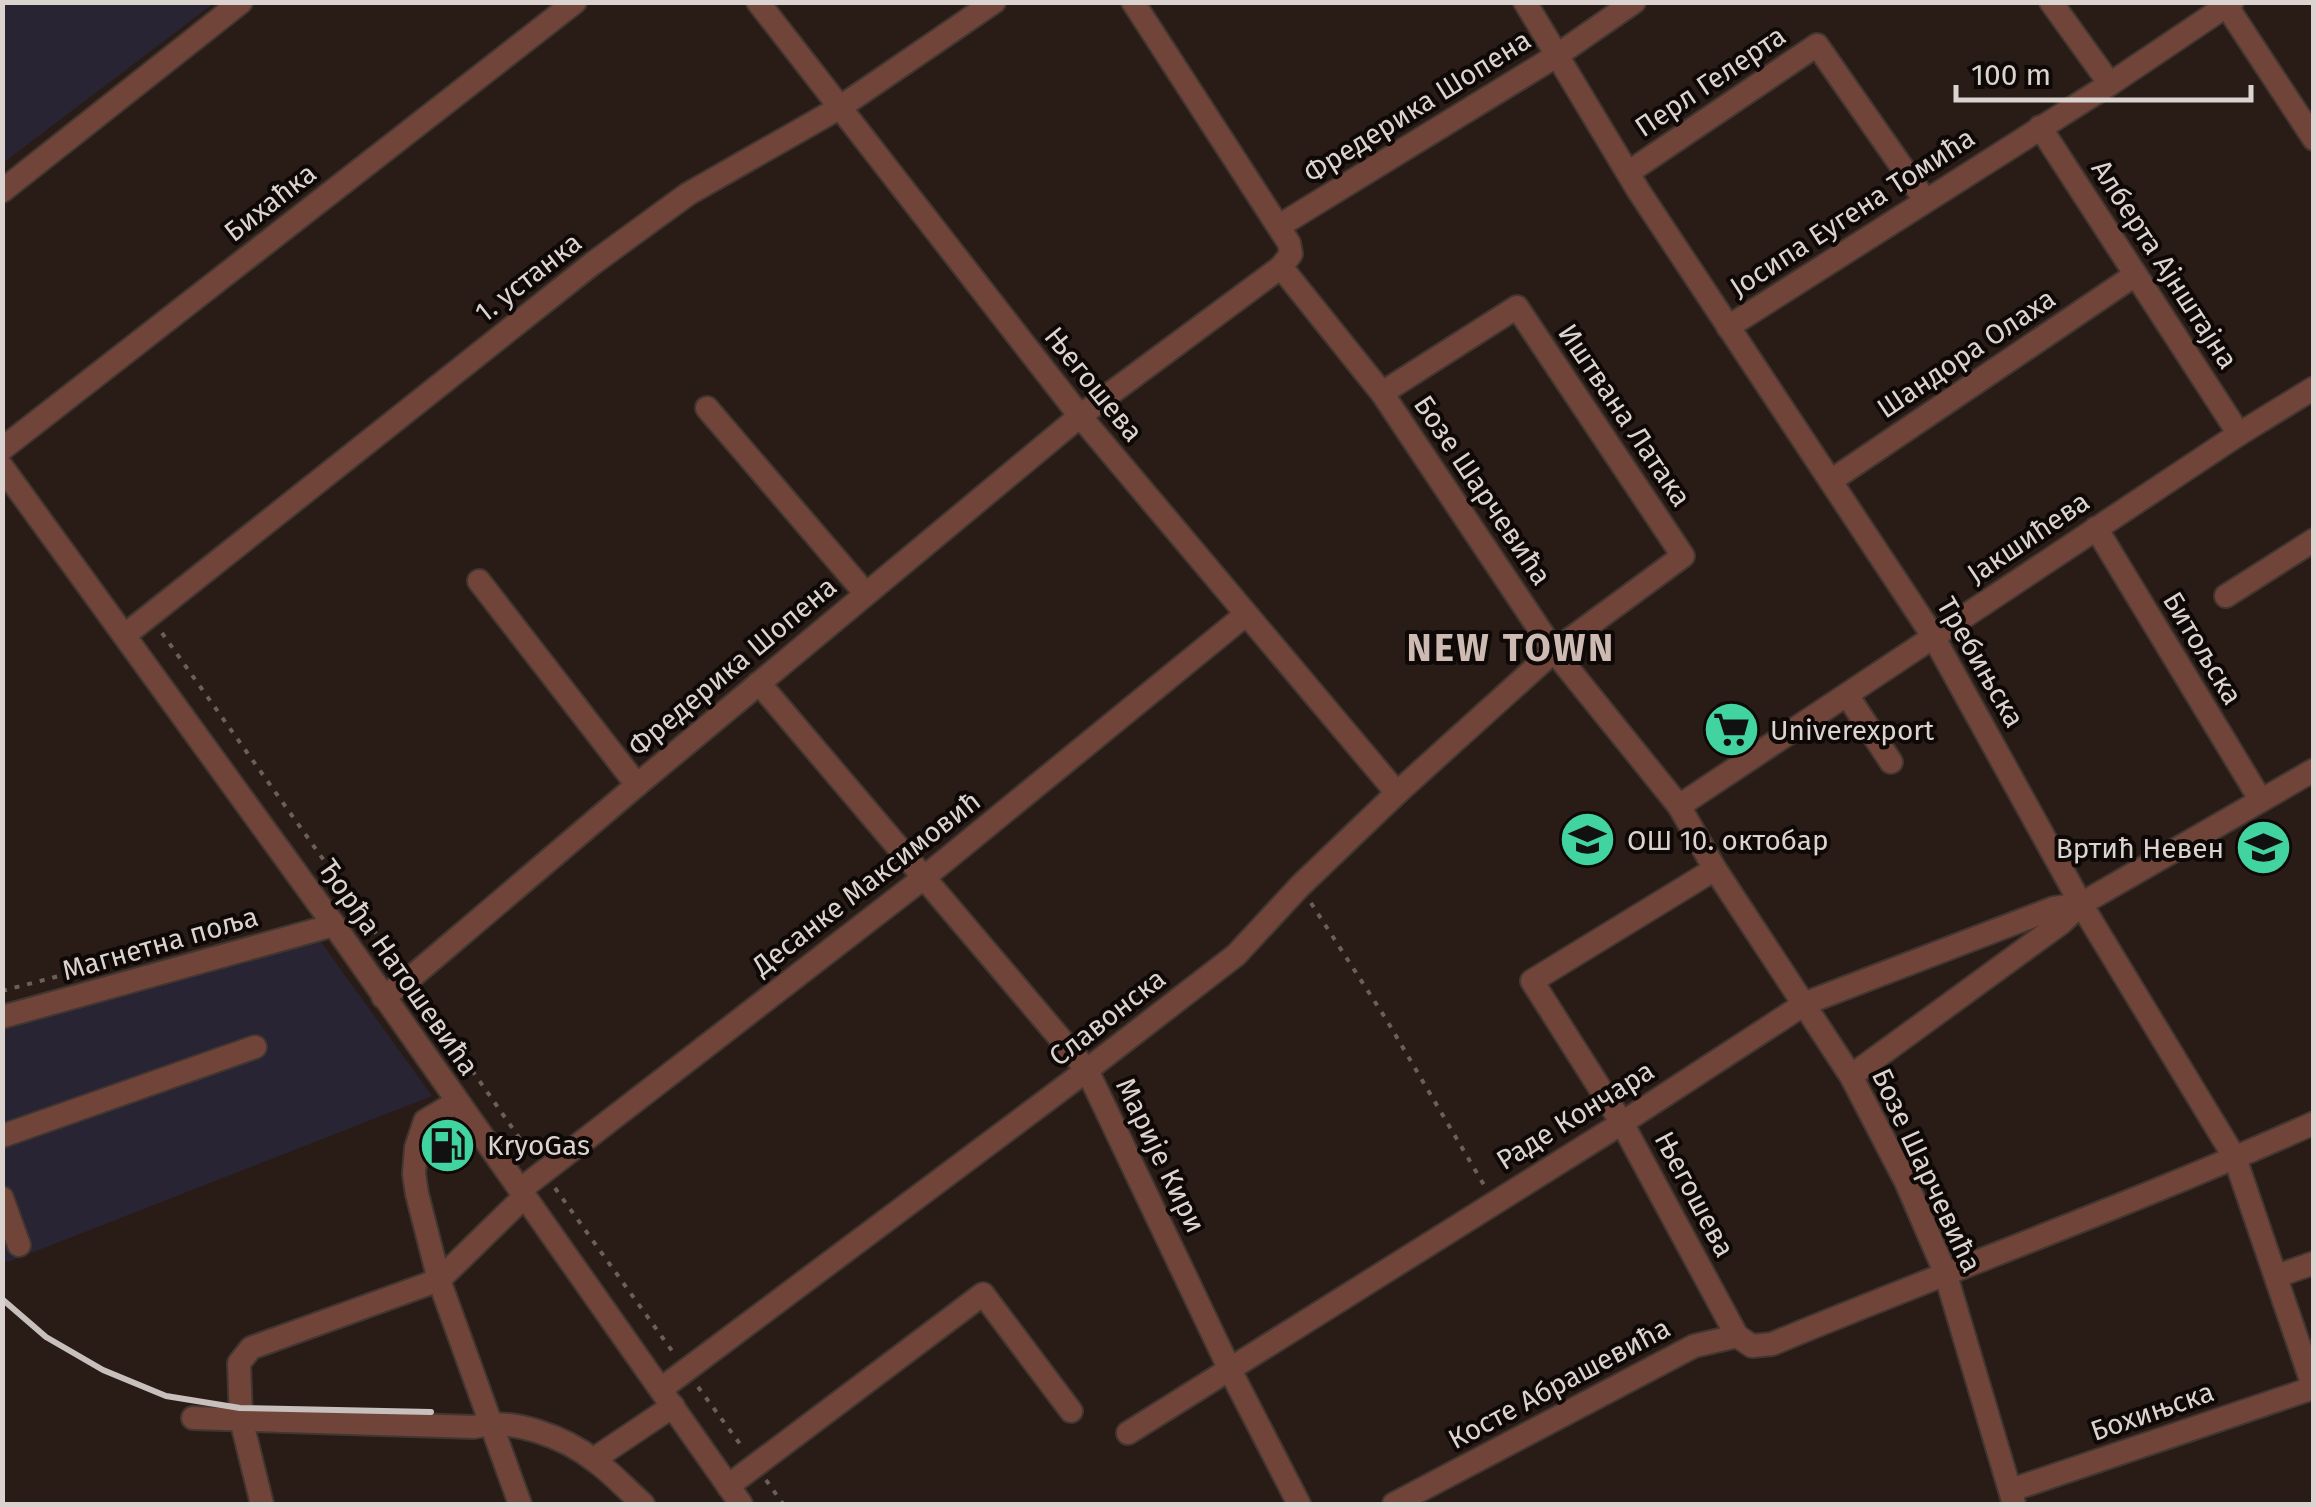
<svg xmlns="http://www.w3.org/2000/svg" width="2316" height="1507" font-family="'Fira Sans',sans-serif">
	<rect width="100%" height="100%" fill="#291c17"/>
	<!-- industrial -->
	<g fill="#282434">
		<path d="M3,2H214V3L3,163Z"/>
		<path d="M301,934L321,942L432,1096L8,1262L2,1260V1017Z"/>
	</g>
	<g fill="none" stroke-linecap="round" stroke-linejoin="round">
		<defs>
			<g id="minor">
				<path d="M758,2L1080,416L1397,793"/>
				<path d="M1133,2L1289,243L1291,254L1281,267L1382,393L1554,651L1679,806L1715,869L1851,1076L1906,1182L1945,1272L2014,1504"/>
				<path d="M1525,2L1638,190L1933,636L2081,904L2235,1158L2314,1389"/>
				<path d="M2051,2L2110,84"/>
				<path d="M2224,2L2314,139"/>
				<path d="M2040,127L2239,434"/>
				<path d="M1629,172L1817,45L1925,200"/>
				<path d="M2,191L241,2"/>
				<path d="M1279,226L1556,56L1634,2"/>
				<path d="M1728,327L2110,84L2232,2"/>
				<path d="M707,408L866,594"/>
				<path d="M2,449L575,2"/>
				<path d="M2,467L334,925L741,1504"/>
				<path d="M1832,480L2135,275"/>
				<path d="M2096,528L2260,799"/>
				<path d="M479,581L637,785"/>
				<path d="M2226,596L2314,540"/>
				<path d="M125,635L592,264L688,194L839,108L994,2"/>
				<path d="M759,683L1087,1070L1230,1370L1299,1504"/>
				<path d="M1847,695L1891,762"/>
				<path d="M1679,806L2239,434L2314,388"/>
				<path d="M1715,869L1532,981L1622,1123L1737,1336"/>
				<path d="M383,997L414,975L637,785L1080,416L1281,267"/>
				<path d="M2,1017L334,925"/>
				<path d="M1851,1076L2061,923L2081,904L2314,770"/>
				<path d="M457,1102L425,1121L416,1148L414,1174L417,1194L439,1280L520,1504"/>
				<path d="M2,1136L255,1047"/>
				<path d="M520,1190L926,876L1244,616"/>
				<path d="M2,1198L19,1245"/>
				<path d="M2277,1276L2314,1263"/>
				<path d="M661,1389L1087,1070L1236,955L1300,886L1397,793L1554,651L1683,556L1517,307L1382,393"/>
				<path d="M193,1418L474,1427C512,1417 565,1437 595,1461C612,1473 627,1490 643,1504"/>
				<path d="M1128,1433L1622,1123L1806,1003L2054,908L2081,904"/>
				<path d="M594,1459L673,1406"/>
				<path d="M728,1486L983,1294L1071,1411"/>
				<path d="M2011,1490L2313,1388"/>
				<path d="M262,1504L241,1419L239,1363L251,1348L439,1280L524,1197"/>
				<path d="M1394,1504L1694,1346L1737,1336L1752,1346L1772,1344C1952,1269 2136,1203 2314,1123"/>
			</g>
		</defs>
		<!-- minor casing -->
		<use href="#minor" stroke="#423631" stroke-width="26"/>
		<!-- path -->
		<g stroke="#6a5f5a" stroke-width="4" stroke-dasharray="5 8" stroke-linecap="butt">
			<path d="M162,633L397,963"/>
			<path d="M1311,903L1386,1019L1484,1185"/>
			<path d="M2,991L131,957"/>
			<path d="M420,996L532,1156"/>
			<path d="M555,1188L675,1355"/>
			<path d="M698,1387L743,1448"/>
			<path d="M766,1480L783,1504"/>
		</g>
		<!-- minor -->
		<use href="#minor" stroke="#71443a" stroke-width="22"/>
		<!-- rail -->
		<path stroke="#c8c0bc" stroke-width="6" d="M2,1299L46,1337L103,1370L166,1396L240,1408L431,1412"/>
	</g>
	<!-- icons -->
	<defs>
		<symbol id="supermarket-disc" viewBox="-11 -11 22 22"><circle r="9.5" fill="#42d4a0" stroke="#0e0806"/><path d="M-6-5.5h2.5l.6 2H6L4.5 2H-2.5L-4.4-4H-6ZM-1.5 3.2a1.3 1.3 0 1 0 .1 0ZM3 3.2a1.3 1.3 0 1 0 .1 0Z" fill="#111"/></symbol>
		<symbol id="school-disc" viewBox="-11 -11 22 22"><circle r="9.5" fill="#42d4a0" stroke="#0e0806"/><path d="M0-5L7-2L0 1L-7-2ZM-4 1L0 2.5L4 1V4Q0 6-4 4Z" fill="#111"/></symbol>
		<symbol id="fuel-disc" viewBox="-11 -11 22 22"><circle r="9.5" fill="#42d4a0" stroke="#0e0806"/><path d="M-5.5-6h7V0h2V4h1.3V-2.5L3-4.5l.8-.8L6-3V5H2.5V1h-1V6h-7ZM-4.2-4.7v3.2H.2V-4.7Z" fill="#111"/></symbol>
	</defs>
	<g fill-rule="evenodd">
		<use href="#supermarket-disc" x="1700" y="698" width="63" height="63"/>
		<use href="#school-disc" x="1556" y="808" width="63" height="63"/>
		<use href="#school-disc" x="2232" y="816" width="63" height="63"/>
		<use href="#fuel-disc" x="416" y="1114" width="63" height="63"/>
	</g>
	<g text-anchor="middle" stroke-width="8" stroke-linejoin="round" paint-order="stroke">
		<!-- street labels -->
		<g font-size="28" fill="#dbd3cf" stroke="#0e0806">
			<text transform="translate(1710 81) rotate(-34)" y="10">Перл Гелерта</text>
			<text transform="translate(1417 106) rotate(-32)" y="10">Фредерика Шопена</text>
			<text transform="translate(270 202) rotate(-38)" y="10">Бихаћка</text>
			<text transform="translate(1852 212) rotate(-33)" y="10">Јосипа Еугена Томића</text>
			<text transform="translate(2165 264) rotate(57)" y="10">Алберта Ајнштајна</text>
			<text transform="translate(528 277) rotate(-38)" y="10">1. устанка</text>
			<text transform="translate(1966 353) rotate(-34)" y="10">Шандора Олаха</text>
			<text transform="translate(1094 384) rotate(51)" y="10">Његошева</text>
			<text transform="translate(1625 415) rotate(56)" y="10">Иштвана Латака</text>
			<text transform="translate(1483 490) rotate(56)" y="10">Бозе Шарчевића</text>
			<text transform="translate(2028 537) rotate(-34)" y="10">Јакшићева</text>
			<text transform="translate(2203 648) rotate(59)" y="10">Битољска</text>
			<text transform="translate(1981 662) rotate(60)" y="10">Требињска</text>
			<text transform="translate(732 666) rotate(-40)" y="10">Фредерика Шопена</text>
			<text transform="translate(866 883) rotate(-38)" y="10">Десанке Максимовић</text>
			<text transform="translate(160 943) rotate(-16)" y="10">Магнетна поља</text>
			<text transform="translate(399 967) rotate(55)" y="10">Ђорђа Натошевића</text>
			<text transform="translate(1107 1017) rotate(-38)" y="10">Славонска</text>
			<text transform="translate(1575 1115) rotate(-32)" y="10">Раде Кончара</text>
			<text transform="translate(1161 1155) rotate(64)" y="10">Марије Кири</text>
			<text transform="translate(1927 1170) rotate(65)" y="10">Бозе Шарчевића</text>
			<text transform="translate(1695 1194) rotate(62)" y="10">Његошева</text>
			<text transform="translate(1559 1383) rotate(-28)" y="10">Косте Абрашевића</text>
			<text transform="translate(2152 1411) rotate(-19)" y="10">Бохињска</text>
		</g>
		<!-- poi labels -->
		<g font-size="28" fill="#dbd3cf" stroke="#0e0806" text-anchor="start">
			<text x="1770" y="740">Univerexport</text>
			<text x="1627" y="850">ОШ 10. октобар</text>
			<text x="2224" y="858" text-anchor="end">Вртић Невен</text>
			<text x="487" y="1155">KryoGas</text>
		</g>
		<!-- district labels -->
		<g font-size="38" font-weight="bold" letter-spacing="2.5" fill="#ccbab3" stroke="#0e0806">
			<text x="1511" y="661">NEW TOWN</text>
		</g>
	</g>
	<!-- border -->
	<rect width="2316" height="1507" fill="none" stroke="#dbd3cf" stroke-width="10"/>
	<!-- scale -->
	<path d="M1956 85v15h295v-15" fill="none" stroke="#dbd3cf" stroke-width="5"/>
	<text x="1971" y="85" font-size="30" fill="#dbd3cf" stroke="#0e0806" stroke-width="8" paint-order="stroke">100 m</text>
</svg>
